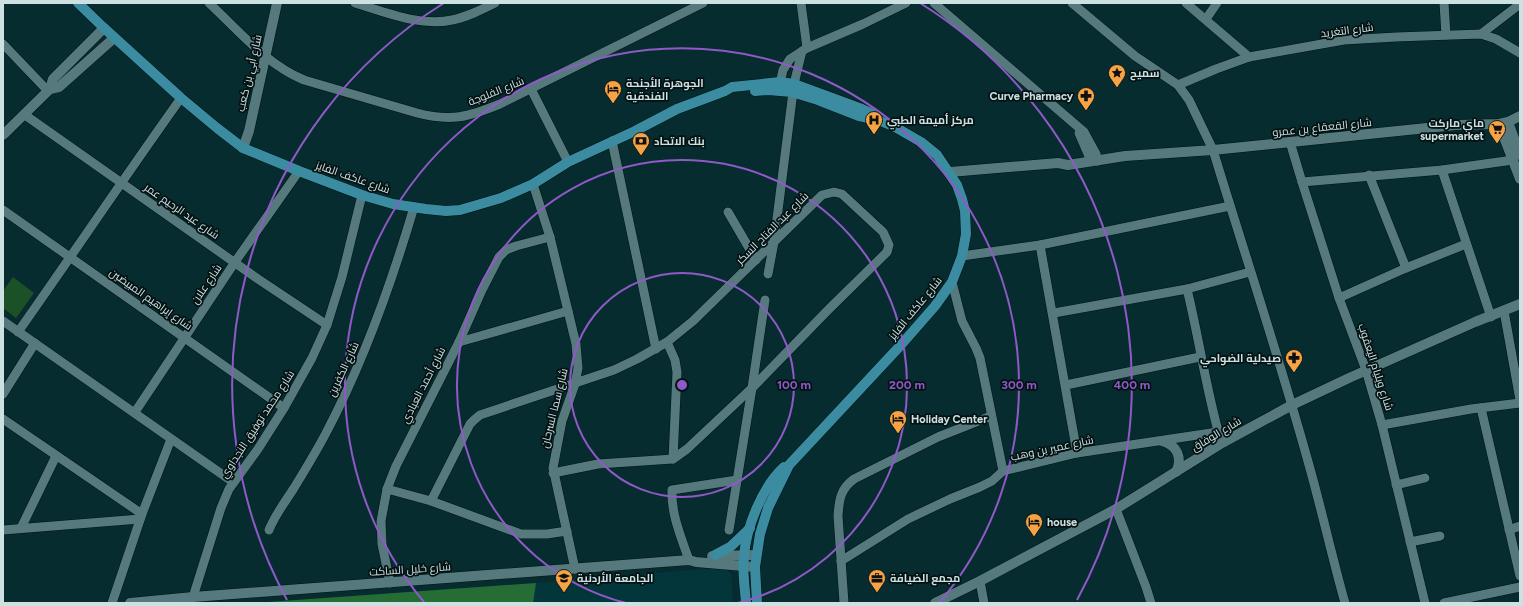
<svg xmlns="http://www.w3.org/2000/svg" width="1523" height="606" font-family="Figtree,Cairo,sans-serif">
	<rect width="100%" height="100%" fill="#072c2f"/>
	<!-- built -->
	<path fill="#03363a" d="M716,568L727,570L731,575L733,603H254L536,583Z"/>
	<!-- green -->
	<path fill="#1c5027" d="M13,277L34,293L16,318L3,308V291Z"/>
	<!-- forest -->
	<path fill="#266c35" d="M536,583L533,603H254Z"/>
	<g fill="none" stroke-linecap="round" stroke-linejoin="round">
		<defs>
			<g id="minor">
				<path d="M209,3C239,31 266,64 304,80L417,113C451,122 468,117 500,104L703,3"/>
				<path d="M355,3C385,12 420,27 452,20C467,17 481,10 495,3"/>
				<path d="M801,3L807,48"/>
				<path d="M934,3L1084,132L1096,154L1098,161"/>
				<path d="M1072,3L1135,56L1178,85L1189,100L1213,150C1245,255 1280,360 1309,465C1322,511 1332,557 1345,603"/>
				<path d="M1186,3L1249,57"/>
				<path d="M1444,3L1446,35"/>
				<path d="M1206,19L1217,3"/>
				<path d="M1481,34L1520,4"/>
				<path d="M3,44L48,91"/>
				<path d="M1178,85L1216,69L1249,57L1344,40L1396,37L1481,34L1496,39L1520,53"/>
				<path d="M779,88L783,70L790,59L807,48L863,24L906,3"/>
				<path d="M531,89L568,162"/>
				<path d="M25,115L258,279L327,325"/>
				<path d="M1079,133L1091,161"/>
				<path d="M612,141L656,349"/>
				<path d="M1290,142L1302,182L1339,298L1366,370L1382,425L1425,603"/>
				<path d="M1442,170L1491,317"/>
				<path d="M1369,175L1406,268"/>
				<path d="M1302,182L1442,170L1513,160"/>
				<path d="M533,184L550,237L576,344L578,368L575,384L562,421L553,468L575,569"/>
				<path d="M3,210L284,408"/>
				<path d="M728,212L756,260"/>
				<path d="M1040,245L1077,453"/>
				<path d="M962,256L1040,245L1230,206"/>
				<path d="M768,274L774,242L794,84L802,51"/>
				<path d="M952,282L962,321L976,348L980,358L1003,471"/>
				<path d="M1187,289C1199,338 1206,389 1220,438"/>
				<path d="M1339,298L1406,268L1466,244"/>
				<path d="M1504,311L1520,400"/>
				<path d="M1054,313L1187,289L1250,272"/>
				<path d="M3,321L233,482"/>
				<path d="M18,332C73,254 126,175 181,98"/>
				<path d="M459,342L568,311"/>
				<path d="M667,342L675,360L677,372L673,459"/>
				<path d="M1066,385L1200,357"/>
				<path d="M3,394L35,343"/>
				<path d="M1481,408L1520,576"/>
				<path d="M135,412L235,262L299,171"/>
				<path d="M3,419L142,514"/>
				<path d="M1382,425L1471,409L1520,403"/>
				<path d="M1396,485L1425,478"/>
				<path d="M387,489L431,501L521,534H547L567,531"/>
				<path d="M431,501L470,424L474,420L480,415L614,370L637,359L667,342L693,321L822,195L834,192L842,194L883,232L889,245L887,252L829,309L752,388L687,449L673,459L598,464L553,473"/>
				<path d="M1116,509L1146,587L1151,603"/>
				<path d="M21,528L56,456"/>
				<path d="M3,530L140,519"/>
				<path d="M269,530C275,515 285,502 294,488C305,470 316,452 326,433C364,361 391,285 414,207"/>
				<path d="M729,530L752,388L765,300"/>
				<path d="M1509,530L1520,526"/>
				<path d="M1410,542L1440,536"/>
				<path d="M689,560C681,537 671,514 672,490L737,480"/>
				<path d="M841,561L908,519L950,499L980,487L992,481L1003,471L1077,453L1218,432"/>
				<path d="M980,581L984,603"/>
				<path d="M390,583L382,544L381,521L387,489L396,466L459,342L482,290L499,257L506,250L516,246L550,237"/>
				<path d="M193,597L221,508L229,489L258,449L284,408L312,358L327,325L342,277L362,195"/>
				<path d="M112,603L142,514L171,439"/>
				<path d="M844,603L838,516C839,501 840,489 854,479L938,437L991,416"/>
				<path d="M1444,603L1520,587"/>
			</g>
			<g id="tertiary">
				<path d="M50,89L59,87L114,38"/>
				<path d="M1508,122L1520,155"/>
				<path d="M1499,124L1520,179"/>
				<path d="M3,135L50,89L53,79L104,28"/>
				<path d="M243,148L249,131L277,3"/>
				<path d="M950,172L1058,163L1068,165L1125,156L1213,150L1456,125L1499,124L1508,122L1520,116"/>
				<path d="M1162,441C1177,445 1183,458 1176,472"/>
				<path d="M712,556L756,555"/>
				<path d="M130,603L193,597L689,560L696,562L755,567"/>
				<path d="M935,603L980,581L1116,509L1222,443L1292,405L1349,378L1475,322L1520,304"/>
			</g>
			<g id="secondary">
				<path d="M78,3L104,28L181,98L217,128L243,148L299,171L362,195L393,204L426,209L446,211L460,210L501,198L533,184L568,162L635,131L677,109L725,91L732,87L780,82L794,84L862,109L871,113L878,120"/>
				<path d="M755,91L768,90L792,92L818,100L859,116L878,120L895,127L921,142L937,155L957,185L962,199L965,211L966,234L962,256L952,282L935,306L900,346L789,465L768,508L760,534L755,567L757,603"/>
				<path d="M715,555L730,547L750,528"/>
				<path d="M746,603C745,588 742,572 744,556C746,528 762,487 784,467"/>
			</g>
		</defs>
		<!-- minor casing -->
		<use href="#minor" stroke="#001315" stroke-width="10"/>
		<!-- tertiary casing -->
		<use href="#tertiary" stroke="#001315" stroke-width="11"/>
		<!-- secondary casing -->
		<use href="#secondary" stroke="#001315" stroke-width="11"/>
		<!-- minor -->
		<use href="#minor" stroke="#55797c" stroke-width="9"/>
		<!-- tertiary -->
		<use href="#tertiary" stroke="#55797c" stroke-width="10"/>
		<!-- secondary -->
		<use href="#secondary" stroke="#3b8ca0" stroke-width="10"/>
	</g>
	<!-- distance rings -->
	<g fill="none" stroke="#9059c8" stroke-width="2">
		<circle cx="682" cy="385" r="112"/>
		<path d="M626 603A225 225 0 1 1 738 603"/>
		<path d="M424 602A337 337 0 1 1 940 602"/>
		<path d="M287 600A450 450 0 0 1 444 3M920 3A450 450 0 0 1 1077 600"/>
	</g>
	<!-- icons -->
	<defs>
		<symbol id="sight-pin" viewBox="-11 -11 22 30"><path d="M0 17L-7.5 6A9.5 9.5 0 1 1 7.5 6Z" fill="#f5a345" stroke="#041213"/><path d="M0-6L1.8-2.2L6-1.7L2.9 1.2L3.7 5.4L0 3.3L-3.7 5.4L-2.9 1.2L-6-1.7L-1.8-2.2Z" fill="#111"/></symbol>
		<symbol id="hotel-pin" viewBox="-11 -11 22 30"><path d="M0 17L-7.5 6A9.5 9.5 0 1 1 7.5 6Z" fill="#f5a345" stroke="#041213"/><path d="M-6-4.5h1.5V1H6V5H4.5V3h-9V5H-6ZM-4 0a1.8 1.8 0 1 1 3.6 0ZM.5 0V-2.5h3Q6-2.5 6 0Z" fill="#111"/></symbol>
		<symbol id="pharmacy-pin" viewBox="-11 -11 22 30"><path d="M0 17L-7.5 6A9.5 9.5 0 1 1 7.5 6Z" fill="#f5a345" stroke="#041213"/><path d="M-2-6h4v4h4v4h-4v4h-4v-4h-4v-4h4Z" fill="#111"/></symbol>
		<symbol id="hospital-pin" viewBox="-11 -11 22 30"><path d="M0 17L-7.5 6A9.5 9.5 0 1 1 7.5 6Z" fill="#f5a345" stroke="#041213"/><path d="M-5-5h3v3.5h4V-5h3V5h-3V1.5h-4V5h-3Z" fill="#111"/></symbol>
		<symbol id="supermarket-pin" viewBox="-11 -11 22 30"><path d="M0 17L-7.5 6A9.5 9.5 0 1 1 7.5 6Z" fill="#f5a345" stroke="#041213"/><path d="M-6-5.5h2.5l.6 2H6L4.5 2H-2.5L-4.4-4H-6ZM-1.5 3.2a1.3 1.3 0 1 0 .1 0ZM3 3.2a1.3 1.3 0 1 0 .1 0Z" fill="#111"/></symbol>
		<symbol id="bank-pin" viewBox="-11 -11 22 30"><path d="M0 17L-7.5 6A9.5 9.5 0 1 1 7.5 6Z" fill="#f5a345" stroke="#041213"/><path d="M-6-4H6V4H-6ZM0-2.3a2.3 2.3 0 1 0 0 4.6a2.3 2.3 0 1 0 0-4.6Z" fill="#111"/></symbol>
		<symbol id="university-pin" viewBox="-11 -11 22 30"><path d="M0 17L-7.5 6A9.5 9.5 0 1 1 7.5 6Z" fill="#f5a345" stroke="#041213"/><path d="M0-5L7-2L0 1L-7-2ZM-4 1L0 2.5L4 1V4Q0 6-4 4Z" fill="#111"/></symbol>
		<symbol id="office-pin" viewBox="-11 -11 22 30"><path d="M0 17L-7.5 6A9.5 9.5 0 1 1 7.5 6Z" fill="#f5a345" stroke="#041213"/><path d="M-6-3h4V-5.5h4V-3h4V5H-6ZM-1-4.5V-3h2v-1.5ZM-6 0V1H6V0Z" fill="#111"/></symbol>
	</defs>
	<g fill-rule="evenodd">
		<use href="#sight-pin" x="1107" y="63" width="20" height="27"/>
		<use href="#hotel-pin" x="603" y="79" width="20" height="27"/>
		<use href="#pharmacy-pin" x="1076" y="86" width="20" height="27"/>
		<use href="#hospital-pin" x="864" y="110" width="20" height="27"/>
		<use href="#supermarket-pin" x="1487" y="119" width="20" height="27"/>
		<use href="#bank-pin" x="631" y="131" width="20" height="27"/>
		<use href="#pharmacy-pin" x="1284" y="348" width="20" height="27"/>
		<use href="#hotel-pin" x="888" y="409" width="20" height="27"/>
		<use href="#hotel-pin" x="1024" y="512" width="20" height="27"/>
		<use href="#university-pin" x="554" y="568" width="20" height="27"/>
		<use href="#office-pin" x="867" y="568" width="20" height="27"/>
	</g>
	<g text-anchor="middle" stroke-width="3.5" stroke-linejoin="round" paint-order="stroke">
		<!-- street labels -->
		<g font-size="11" fill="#cee1e2" stroke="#041213">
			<text transform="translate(1347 30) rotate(-7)" y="4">شارع التغريد</text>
			<text transform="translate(249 73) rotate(-77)" y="4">شارع أبي بن كعب</text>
			<text transform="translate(496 91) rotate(-22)" y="4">شارع الفلوجة</text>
			<text transform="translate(1322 127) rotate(-6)" y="4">شارع القعقاع بن عمرو</text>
			<text transform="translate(353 177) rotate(19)" y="4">شارع عاكف الفايز</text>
			<text transform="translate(182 211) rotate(35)" y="4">شارع عبد الرحيم عمر</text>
			<text transform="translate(772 228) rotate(-45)" y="4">شارع عبد الفتاح السكر</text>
			<text transform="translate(206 284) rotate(-56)" y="4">شارع علان</text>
			<text transform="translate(151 299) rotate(35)" y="4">شارع إبراهيم المبيضين</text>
			<text transform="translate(915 308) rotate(-51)" y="4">شارع عاكف الفايز</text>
			<text transform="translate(1376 367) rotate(72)" y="4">شارع ويليام اليعقوب</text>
			<text transform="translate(343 369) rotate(-65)" y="4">شارع الكفرين</text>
			<text transform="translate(423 385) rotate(-63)" y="4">شارع أحمد العبادي</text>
			<text transform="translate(554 408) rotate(-76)" y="4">شارع سما السرحان</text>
			<text transform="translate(257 424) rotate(-57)" y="4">شارع محمد توفيق النجداوي</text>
			<text transform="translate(1216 434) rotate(-31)" y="4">شارع الوفاق</text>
			<text transform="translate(1052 448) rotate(-12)" y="4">شارع عمير بن وهب</text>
			<text transform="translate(410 569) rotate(-4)" y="4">شارع خليل الساكت</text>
		</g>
		<!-- poi labels -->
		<g font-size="11" font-weight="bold" fill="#cee1e2" stroke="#041213" text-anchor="start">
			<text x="1130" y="77">سميح</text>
			<text x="626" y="87">الجوهرة الأجنحة<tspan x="626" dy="13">الفندقية</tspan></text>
			<text x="1073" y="100" text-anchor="end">Curve Pharmacy</text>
			<text x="887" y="124">مركز أميمة الطبي</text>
			<text x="1484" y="127" text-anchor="end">ماي ماركت<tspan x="1484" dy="13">supermarket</tspan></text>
			<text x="654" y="145">بنك الاتحاد</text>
			<text x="1281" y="362" text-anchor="end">صيدلية الضواحي</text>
			<text x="911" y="423">Holiday Center</text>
			<text x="1047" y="526">house</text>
			<text x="577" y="582">الجامعة الأردنية</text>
			<text x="890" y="582">مجمع الضيافة</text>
		</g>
	</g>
	<circle cx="682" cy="385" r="6" fill="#9059c8" stroke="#041213" stroke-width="2"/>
	<g font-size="12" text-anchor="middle" font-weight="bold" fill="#9059c8" stroke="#041213" stroke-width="3.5" stroke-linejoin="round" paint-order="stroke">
		<text x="794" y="389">100 m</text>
		<text x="907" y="389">200 m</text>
		<text x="1019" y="389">300 m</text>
		<text x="1132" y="389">400 m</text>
	</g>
	<!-- border -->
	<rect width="1523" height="606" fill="none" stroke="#cee1e2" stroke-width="8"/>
</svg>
